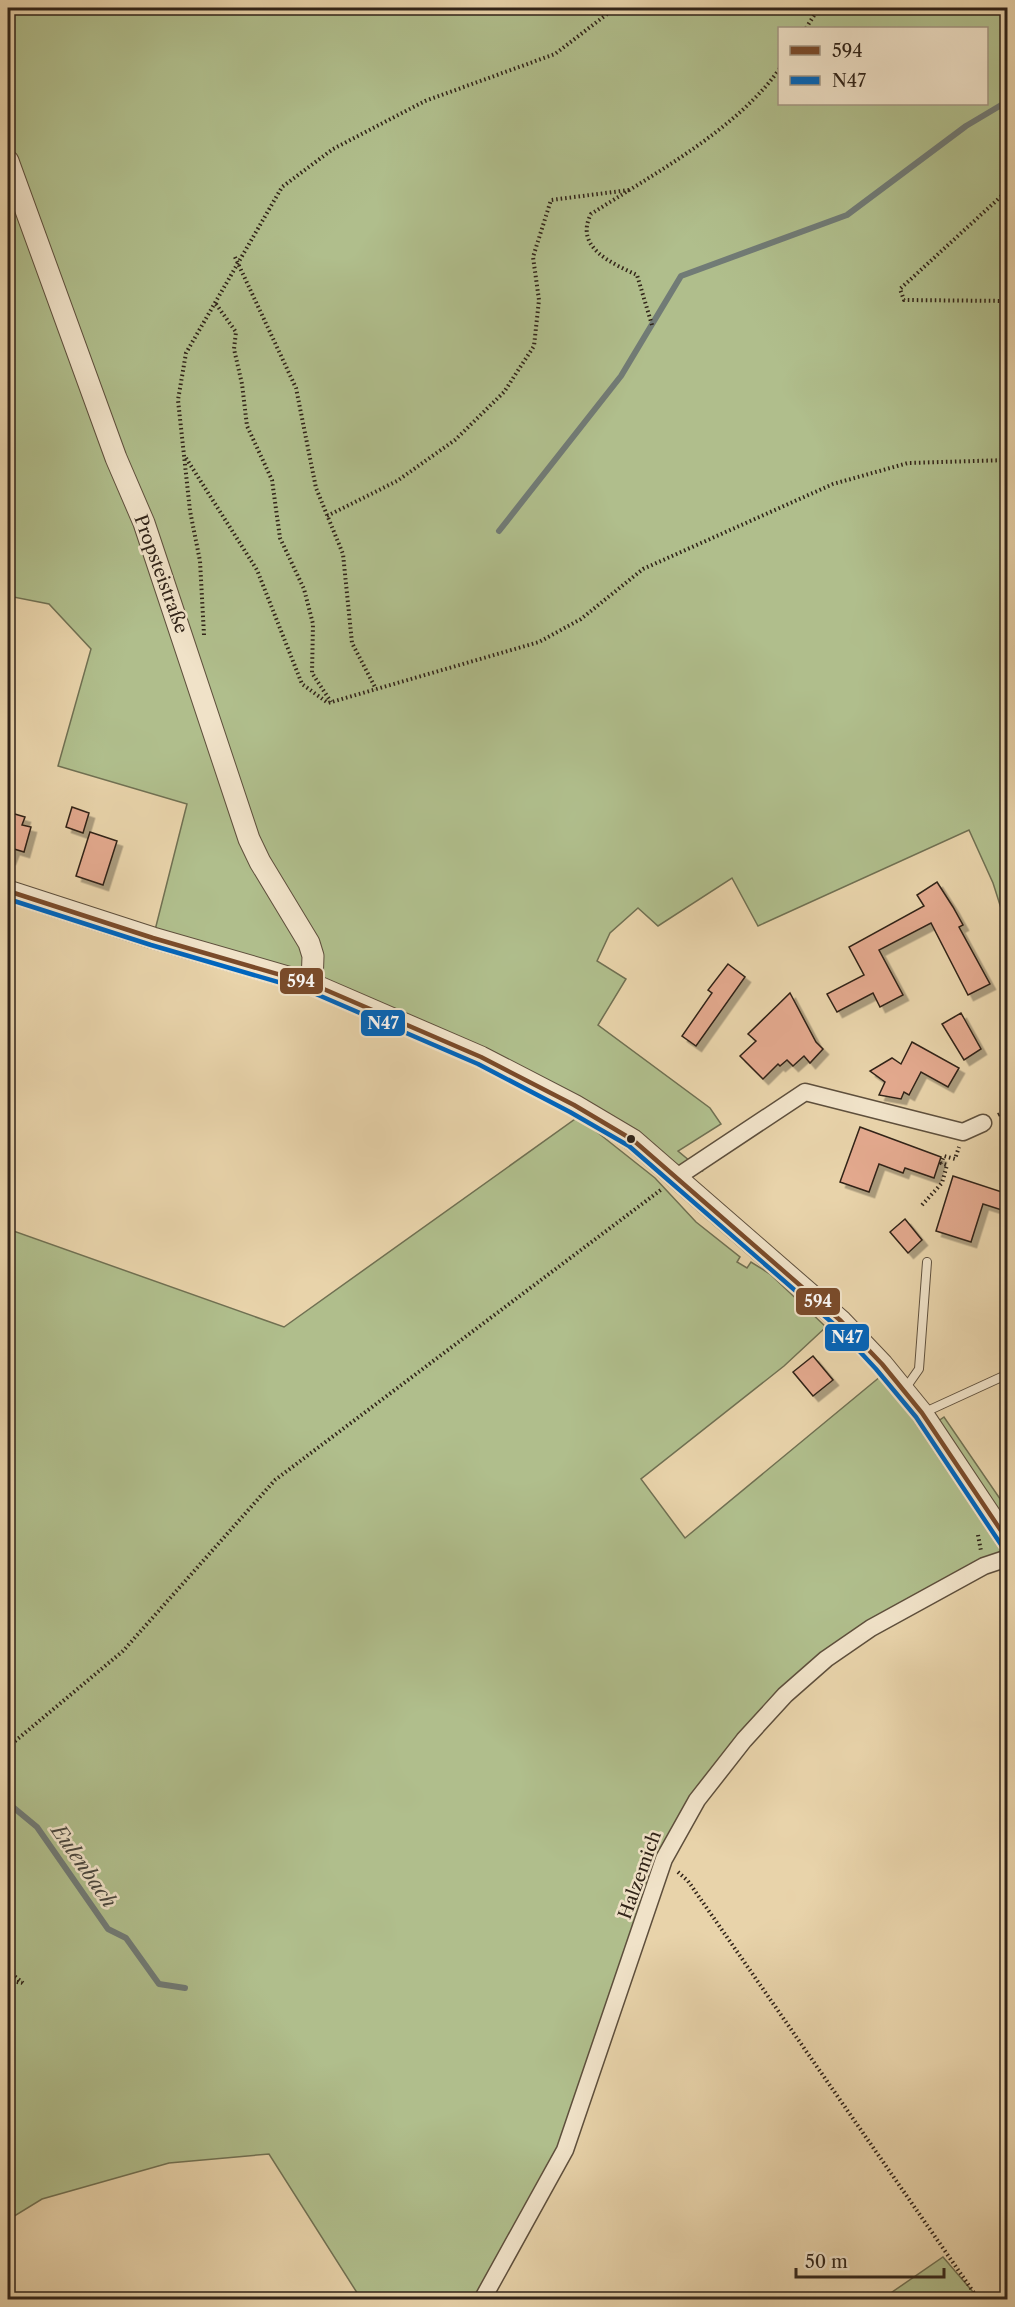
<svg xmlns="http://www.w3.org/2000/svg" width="1015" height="2307" font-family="'Libre Caslon Text',serif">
	<defs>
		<filter id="shadow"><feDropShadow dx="5.5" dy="5.5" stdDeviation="0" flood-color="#0004"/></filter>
	</defs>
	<rect width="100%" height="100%" fill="#e8d3aa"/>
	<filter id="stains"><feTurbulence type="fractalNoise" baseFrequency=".00333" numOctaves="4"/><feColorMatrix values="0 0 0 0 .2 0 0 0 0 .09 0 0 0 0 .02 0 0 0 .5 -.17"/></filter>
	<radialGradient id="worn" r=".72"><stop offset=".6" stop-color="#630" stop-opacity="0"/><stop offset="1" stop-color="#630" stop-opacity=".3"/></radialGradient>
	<!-- green -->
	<g fill="#b0be8c" stroke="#707052" stroke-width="1.5" fill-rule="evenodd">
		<path d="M8,8H1007V927L993,883L969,830L758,926L732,878L658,926L638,908L610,933L597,961L626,979L598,1025L710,1108L721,1124L678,1151L702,1171L677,1177L632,1140L312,984L153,938L187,804L58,766L91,649L49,604L8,596ZM780,28H986V104H780Z"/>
		<path d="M578,1117L655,1178L696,1222L740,1257L737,1262L747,1268L751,1262L770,1274L826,1327L784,1366L641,1479L685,1538L881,1376L924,1431L944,1417L1007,1509V1558L871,1628L785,1695L679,1828L565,2150L482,2299H361L269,2154L169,2163L42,2199L8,2220V1229L284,1327Z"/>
		<path d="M943,2257L979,2299H882Z"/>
	</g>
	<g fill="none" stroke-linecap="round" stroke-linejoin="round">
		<!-- stream -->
		<g stroke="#717b76" stroke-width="6">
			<path d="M499,531L621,376L681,276L847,215L966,126L1008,101"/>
			<path d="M8,1803L37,1827L108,1929L126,1938L159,1984L185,1988"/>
		</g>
	</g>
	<!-- building -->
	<g fill="#e3a98e" stroke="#302318" stroke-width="1.5" filter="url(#shadow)">
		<path d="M72,807L89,813L83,833L66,827Z"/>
		<path d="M8,812L25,817L22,825L31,827L24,852L14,849L10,859H8Z"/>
		<path d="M90,832L117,841L103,885L76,876Z"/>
		<path d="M937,882L953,907L963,925L959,927L990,984L968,995L931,923L879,950L903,995L880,1007L873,993L837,1012L827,994L864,975L849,947L924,906L917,895Z"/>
		<path d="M728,964L745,977L696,1046L682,1036L712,993L708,990Z"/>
		<path d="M790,993L816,1042L823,1049L810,1063L804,1056L793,1066L787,1060L780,1066L778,1064L763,1079L740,1056L756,1041L748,1034Z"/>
		<path d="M961,1013L981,1049L964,1060L942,1024Z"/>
		<path d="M912,1042L959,1068L948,1087L921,1072L909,1095L904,1092L901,1099L879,1095L885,1082L870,1071L892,1058L901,1064Z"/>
		<path d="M860,1127L941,1157L934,1178L905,1168L903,1173L879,1164L869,1192L840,1182Z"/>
		<path d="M953,1176L1008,1194V1212L983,1204L971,1242L936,1231Z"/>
		<path d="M905,1219L922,1240L908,1253L890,1232Z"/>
		<path d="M813,1356L833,1380L813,1396L793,1372Z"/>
	</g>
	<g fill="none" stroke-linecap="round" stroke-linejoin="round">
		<defs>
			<g id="service">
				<path d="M905,1389L919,1369L927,1262"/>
				<path d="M923,1413L1008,1374"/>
			</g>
			<g id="minor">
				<path d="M677,1177L805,1092L963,1132L983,1123"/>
				<path d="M482,2300L565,2150L664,1859L697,1800L744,1740L785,1695L826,1659L871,1628L984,1566L1008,1558"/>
			</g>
			<g id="tertiary">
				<path d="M8,161L116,458L144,523L249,839L260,862L309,943L313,956L312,984"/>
				<path d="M8,891L153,938L312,984L481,1057L574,1105L633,1140L841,1321L882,1364L922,1413L1008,1542"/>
			</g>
		</defs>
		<!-- service casing -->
		<use href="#service" stroke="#5e4f3c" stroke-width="10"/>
		<!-- minor casing -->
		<use href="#minor" stroke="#5e4f3c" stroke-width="19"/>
		<!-- tertiary casing -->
		<use href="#tertiary" stroke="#5e4f3c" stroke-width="23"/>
		<!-- path -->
		<g stroke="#302318" stroke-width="4" stroke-dasharray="1.5 3" stroke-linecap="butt">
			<path d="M806,28L815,14L816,8"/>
			<path d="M1008,190L900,289L904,300L1008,301"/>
			<path d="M235,257L296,388L316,488L343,554L352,643L376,689"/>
			<path d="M216,304L236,332L234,349L242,384L247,426L272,480L280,538L304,589L313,624L312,673L331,702"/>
			<path d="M652,325L637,275C611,263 574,247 591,214C652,175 739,128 780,68"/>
			<path d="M186,458L257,570L302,684L328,703L539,642L581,619L643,569L833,484L908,463L1008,460"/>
			<path d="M327,516L397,481L455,440L504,392L534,346L539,300L533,257L551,200L629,190"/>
			<path d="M204,635L200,561L190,511L178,400L186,353L282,187L333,149L425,101L555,54L615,8"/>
			<path d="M998,1115L1008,1110"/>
			<path d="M922,1205L942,1183L947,1165L941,1163L944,1156L955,1159L959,1147"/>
			<path d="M978,1535L981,1551"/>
			<path d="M8,1747L123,1651L275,1480L662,1189"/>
			<path d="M678,1872L688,1881L979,2300"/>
			<path d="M8,1971L23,1983"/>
			<path d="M8,1980L22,1983"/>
		</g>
		<!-- service -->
		<use href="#service" stroke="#f0e2c8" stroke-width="8"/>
		<!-- minor -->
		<use href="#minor" stroke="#f0e2c8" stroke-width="16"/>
		<!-- tertiary -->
		<use href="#tertiary" stroke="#f0e2c8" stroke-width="21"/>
		<defs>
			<path id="bus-1" d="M8,891L153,938L312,984L481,1057L574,1105L633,1140L841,1321L882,1364L922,1413L1008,1541"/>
			<path id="bus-2" d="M8,899L151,945L309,991L478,1064L570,1112L629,1146L836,1326L876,1369L916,1417L1002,1546"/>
		</defs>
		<!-- bus-1 casing -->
		<use href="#bus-1" stroke="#f0e2c8" stroke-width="9"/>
		<!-- bus-2 casing -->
		<use href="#bus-2" stroke="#f0e2c8" stroke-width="9"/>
		<!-- bus-1 -->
		<use href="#bus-1" stroke="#7a4b2a" stroke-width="4.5"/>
		<!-- bus-2 -->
		<use href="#bus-2" stroke="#0065bd" stroke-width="4.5"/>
	</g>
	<!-- markers -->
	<circle fill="#302318" stroke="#f0e2c8" stroke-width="2" cx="631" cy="1139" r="5"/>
	<g text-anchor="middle" stroke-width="5" stroke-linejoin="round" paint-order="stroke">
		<!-- street labels -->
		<g font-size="18" fill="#302318" stroke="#f0e2c8">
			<text transform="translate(161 574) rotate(70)" y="6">Propsteistraße</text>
			<text transform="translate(640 1875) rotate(-70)" y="6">Halzemich</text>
		</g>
		<!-- water labels -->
		<g font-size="20" font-style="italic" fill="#4b483f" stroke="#f0e2c8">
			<text transform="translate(84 1866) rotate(55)" y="7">Eulenbach</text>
		</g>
	</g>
	<g stroke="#f0e2c8" stroke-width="2">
		<rect x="279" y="967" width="45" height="28" rx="6" fill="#7a4b2a"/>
		<rect x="360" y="1009" width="46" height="28" rx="6" fill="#0065bd"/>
		<rect x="795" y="1287" width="46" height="29" rx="6" fill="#7a4b2a"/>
		<rect x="824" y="1323" width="46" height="29" rx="6" fill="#0065bd"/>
	</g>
	<g font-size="16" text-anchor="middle" font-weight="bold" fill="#fff">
		<text x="301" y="987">594</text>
		<text x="383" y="1029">N47</text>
		<text x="818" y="1307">594</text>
		<text x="847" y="1343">N47</text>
	</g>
	<!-- margin -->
	<rect width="1015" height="2307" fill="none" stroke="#e8d3aa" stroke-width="30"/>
	<rect x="9" y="9" width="997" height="2289" fill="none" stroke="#302318" stroke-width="3"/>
	<rect x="15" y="15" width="985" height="2277" fill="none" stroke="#302318" stroke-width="1.5"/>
	<!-- legend -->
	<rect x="778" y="27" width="210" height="78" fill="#f0e2c8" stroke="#a39682" stroke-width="1.5"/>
	<rect x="790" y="46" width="30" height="9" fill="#7a4b2a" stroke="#a39682" stroke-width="1.5"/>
	<text x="832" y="57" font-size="18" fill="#302318">594</text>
	<rect x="790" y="76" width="30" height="9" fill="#0065bd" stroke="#a39682" stroke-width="1.5"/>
	<text x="832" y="87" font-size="18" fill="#302318">N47</text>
	<!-- scale -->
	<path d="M796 2268v9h148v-9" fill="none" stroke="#302318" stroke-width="3"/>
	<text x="805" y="2268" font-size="18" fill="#302318" stroke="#f0e2c8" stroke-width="4.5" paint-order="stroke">50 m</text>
	<rect width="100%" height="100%" filter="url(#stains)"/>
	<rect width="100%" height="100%" fill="url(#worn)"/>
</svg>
